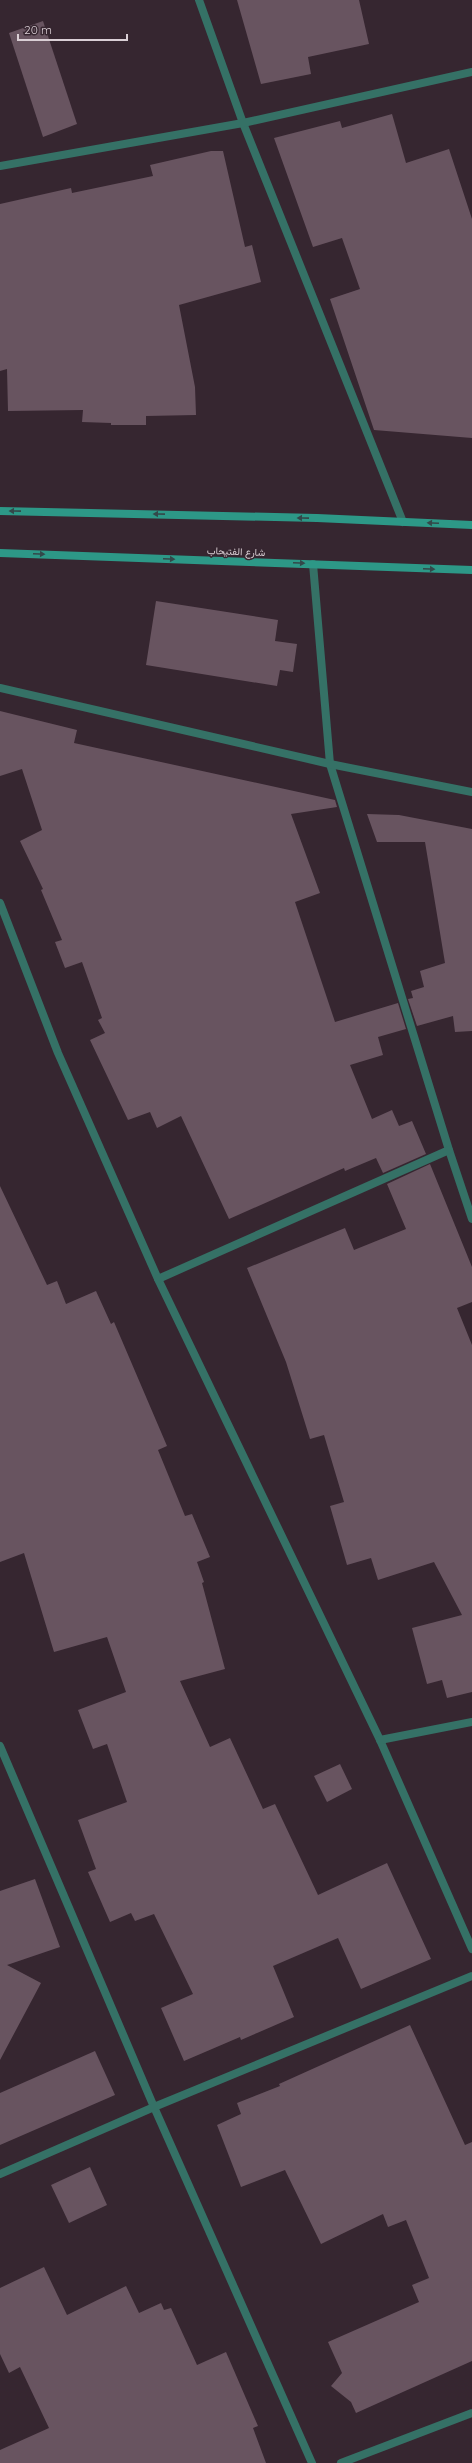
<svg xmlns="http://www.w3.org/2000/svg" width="472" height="2463" font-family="Quicksand,Vazirmatn,sans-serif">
	<rect width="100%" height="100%" fill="#362630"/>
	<!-- building -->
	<g fill="#685460">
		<path d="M237,0H359L369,44L308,57L311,74L261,84Z"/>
		<path d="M43,21L77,124L43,137L9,33Z"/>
		<path d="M392,114L406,163L449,149L472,219V438L374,430L330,299L360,289L342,238L313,247L274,138L340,121L342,128Z"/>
		<path d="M211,151H223L245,247L252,245L261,282L179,305L195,387L196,415L146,416V425H111V423L82,422L83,410L8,411L7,369L0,371V204L71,188L72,193L153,176L150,165Z"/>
		<path d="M156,601L278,620L275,641L297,644L293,672L280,670L277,686L146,665Z"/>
		<path d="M0,711L77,730L74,743L335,800L337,807L291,814L320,893L295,902L335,1022L398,1003L406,1029L378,1037L383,1055L350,1065L372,1119L392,1110L399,1126L412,1121L426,1154L383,1173L376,1158L345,1171L344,1168L229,1219L181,1116L157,1128L150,1112L128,1120L90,1040L105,1033L98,1020L102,1018L82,962L65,968L55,942L62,940L41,890L43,889L20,841L42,830L22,769L0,776Z"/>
		<path d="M367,814L399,815L472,829V1031L455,1032L453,1016L417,1026L408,999L413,998L411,991L424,987L420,971L445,963L425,842H377Z"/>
		<path d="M430,1164L472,1267V1302L457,1308L472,1345V1692L447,1698L442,1680L427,1684L412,1628L462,1615L434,1562L378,1580L371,1558L347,1565L330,1506L344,1502L324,1435L310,1439L286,1362L247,1268L345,1228L354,1250L406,1229L387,1184Z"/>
		<path d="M0,1186L47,1285L57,1281L66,1304L96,1291L111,1324L114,1322L167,1446L158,1450L185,1516L192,1514L210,1557L197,1562L204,1582L202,1583L225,1669L180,1681L210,1747L230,1738L263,1809L275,1804L318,1895L387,1863L431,1959L361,1989L338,1938L273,1966L294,2017L241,2040L240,2037L184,2061L161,2008L193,1994L154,1914L135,1921L131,1913L110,1922L88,1872L96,1869L78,1820L127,1802L107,1744L93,1749L78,1710L126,1692L107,1637L54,1652L24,1553L0,1562Z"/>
		<path d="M340,1764L352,1789L327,1802L314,1776Z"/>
		<path d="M35,1879L60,1947L7,1965L41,1983L0,2060V1891Z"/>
		<path d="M410,2025L465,2145L472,2142V2361L356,2413L351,2402L331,2386L342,2373L328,2342L419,2302L412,2285L429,2278L406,2220L388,2227L383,2214L321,2244L285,2170L241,2187L217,2125L241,2114L237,2103L280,2086L279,2084Z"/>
		<path d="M95,2051L115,2095L0,2145V2093Z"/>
		<path d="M90,2167L107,2205L69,2223L51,2185Z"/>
		<path d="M44,2267L67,2315L126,2286L139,2313L161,2303L164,2310L171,2308L197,2365L226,2352L258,2426L253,2428L266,2463H0V2450L49,2428L20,2367L9,2373L0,2354V2288Z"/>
	</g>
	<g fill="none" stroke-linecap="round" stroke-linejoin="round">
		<!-- minor -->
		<g stroke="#357166" stroke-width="8">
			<path d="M199,0L243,123L403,522"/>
			<path d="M0,166L243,123L472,72"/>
			<path d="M313,564L330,764L449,1150L472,1219"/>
			<path d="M0,688L330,764L472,792"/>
			<path d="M0,903L58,1053L158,1279L380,1740L472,1949"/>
			<path d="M158,1279L449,1150"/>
			<path d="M380,1740L472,1722"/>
			<path d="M0,1746L154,2107L312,2463"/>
			<path d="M0,2174L154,2107L472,1976"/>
			<path d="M341,2463L472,2413"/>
		</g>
		<!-- secondary -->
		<g stroke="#2d9887" stroke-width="8">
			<path d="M0,511L317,518L472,525"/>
			<path d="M0,553L472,570"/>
		</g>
	</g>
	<!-- one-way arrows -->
	<defs><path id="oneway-solid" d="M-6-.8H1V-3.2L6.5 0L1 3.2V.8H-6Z"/></defs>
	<g fill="#33484a">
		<use href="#oneway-solid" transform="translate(15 511) rotate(-179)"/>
		<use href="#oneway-solid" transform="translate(159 514) rotate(-179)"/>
		<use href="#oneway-solid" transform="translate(303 518) rotate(-179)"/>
		<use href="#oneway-solid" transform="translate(433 523) rotate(-177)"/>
		<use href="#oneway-solid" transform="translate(39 554) rotate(2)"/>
		<use href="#oneway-solid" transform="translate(169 559) rotate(2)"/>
		<use href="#oneway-solid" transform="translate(299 563) rotate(2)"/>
		<use href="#oneway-solid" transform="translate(429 569) rotate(2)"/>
	</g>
	<g text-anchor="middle" stroke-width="3" stroke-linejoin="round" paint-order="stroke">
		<!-- street labels -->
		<g font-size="10" fill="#dacfd5" stroke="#362630">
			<text transform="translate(236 551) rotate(2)" y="4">شارع الفتيحاب</text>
		</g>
	</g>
	<!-- scale -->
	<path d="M18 34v6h109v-6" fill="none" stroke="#dacfd5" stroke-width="2"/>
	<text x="24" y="34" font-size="12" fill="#dacfd5" stroke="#362630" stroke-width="3" paint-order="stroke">20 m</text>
</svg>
